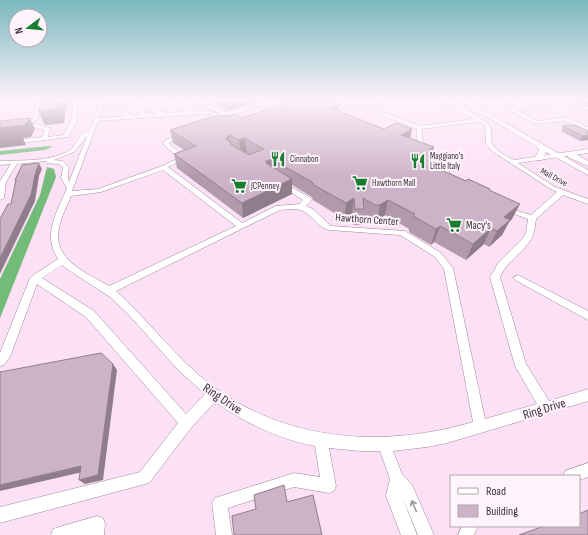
<svg xmlns="http://www.w3.org/2000/svg" width="588" height="535" font-family="'Sofia Sans Condensed',sans-serif">
	<rect width="100%" height="100%" fill="#fce1f6"/>
	<!-- forest -->
	<path fill="#72bb79" d="M47,167L54,169L56,177L0,318V279L40,195Z"/>
	<!-- water -->
	<path fill="#76c07e" d="M49,146L52,147L45,150L0,155V151Z"/>
	<g fill="none" stroke-linecap="round" stroke-linejoin="round">
		<defs>
			<g id="minor">
				<path d="M38,101H42L38,119L31,123L50,128L48,137L64,135L71,121L74,101H78L77,121L68,137L0,146V142L42,137L45,130L27,125L0,131V127L21,124L33,118Z"/>
				<path d="M101,101H105L99,118L127,116L113,106V105L115,104L133,116L141,115L122,101C136,101 139,115 156,114L137,101C151,101 155,114 171,113L153,101C164,101 171,113 183,112L166,101H172L189,111L202,110L213,112L222,118L219,120L210,114H202L98,121L72,191L98,189L162,166L179,158L163,144L165,140L184,133L186,134V136L170,142L169,144L186,158L168,167L242,223L276,206L299,204L303,200L280,185L279,184L282,182L311,198L312,200L306,206L313,209L331,226L405,231L441,253L453,268L485,419L537,404L515,366L490,277L499,262L523,238L526,233L528,219L500,209L504,207L531,215L557,192L551,189L493,152L486,144L485,126L478,122L422,129C419,145 432,151 441,161C447,167 451,176 455,183L452,185L450,184C446,178 442,171 438,165C429,153 413,146 417,129L364,108L328,106L326,105L328,104L364,106L376,101H382L369,107L420,126L474,119L455,108L440,101C457,101 474,115 489,124C492,130 491,133 491,140C492,150 507,156 514,160L588,149V153L518,163L555,187L588,199V204L563,195L536,219C535,224 535,230 533,235C526,252 507,260 500,277L526,364L549,401L588,389V401L447,443L427,447L393,451L402,474L412,485L434,535H418L401,494L417,535H401L386,496L390,479L380,451H360L329,448L336,486L334,491L329,493L294,487L228,508L232,535H216L212,503L215,498L294,473L320,477L315,446C279,439 245,423 215,402L191,428L149,483L0,523V507L140,472L178,423L86,317L37,284L10,357L4,365L0,366V353L30,278L32,276L58,259C42,234 57,212 67,188L61,178L63,167C58,162 53,165 47,163L46,161L17,164L6,182L4,198L0,200V181L11,164L0,165V161C20,160 52,162 70,150C77,145 80,131 89,131ZM87,136L69,182L68,176L69,167L63,161L54,160L74,152ZM163,170L236,226L109,286C87,273 52,260 59,228C61,217 67,206 71,196L101,192ZM293,209C310,208 314,226 329,230L400,235L435,257L444,269L473,422C378,450 275,441 199,375C169,349 145,317 116,291L280,210ZM62,265L76,275L110,297L129,315L179,371L205,394L186,414L94,311L42,278Z"/>
				<path d="M195,101H201L225,112L264,103L299,102L301,103L299,104L264,105L231,115L224,116Z"/>
				<path d="M509,101C514,101 519,104 524,104C538,105 552,101 565,101L514,109L538,121L566,117L588,127V131L565,121L535,124L507,109V107L517,105Z"/>
				<path d="M567,101H573L588,107V110Z"/>
				<path d="M518,275L588,311V320L515,280L513,278Z"/>
				<path d="M588,463V477L579,480V476H563L565,471Z"/>
				<path d="M97,516L103,518L105,524L104,535H51L53,529L59,527Z"/>
				<path d="M462,526H478L474,535H458Z"/>
			</g>
			<g id="major">
				<path d="M460,101H467L588,170V175L546,152L542,160H536L535,158L539,150L536,146Z"/>
				<path d="M568,153H574L588,161V166L568,157Z"/>
			</g>
		</defs>
		<!-- minor casing -->
		<use href="#minor" stroke="#9f8799" stroke-width="1"/>
		<!-- major casing -->
		<use href="#major" stroke="#9f8799" stroke-width="1"/>
		<!-- minor -->
		<use href="#minor" fill="#fff" fill-rule="evenodd"/>
		<!-- major -->
		<use href="#major" fill="#fff" fill-rule="evenodd"/>
	</g>
	<!-- wall -->
	<g fill="#b09aab">
		<path d="M210,101H261L228,110Z"/>
		<path d="M292,101H336V103L339,111L384,129H412L410,138L432,155L433,159L444,172L490,191L512,219L509,222L502,235L489,247L484,244L466,260L434,242L431,245L409,232V229L385,215L377,221L372,220L363,216L362,225H353L352,214L344,219L313,200L312,197L292,185V194L243,218L177,168L174,154L184,150L173,143L170,130L242,118Z"/>
		<path d="M576,101H588V106Z"/>
		<path d="M563,126L588,131V140L580,141L561,131Z"/>
	</g>
	<!-- shaded-wall -->
	<g fill="#907d8b">
		<path d="M59,101H67L64,123L45,125L38,111Z"/>
		<path d="M227,101H261L228,110Z"/>
		<path d="M335,101H336L335,106L339,105L338,117L331,108Z"/>
		<path d="M30,118L35,129L31,137L23,138L26,145L0,148V128Z"/>
		<path d="M412,129L409,143L401,135Z"/>
		<path d="M229,135L230,149L226,139Z"/>
		<path d="M588,135V140L580,141L583,136Z"/>
		<path d="M245,138L247,152L241,154L239,140Z"/>
		<path d="M434,147L430,162L429,150Z"/>
		<path d="M271,159L272,174L266,163V161Z"/>
		<path d="M39,163L42,169L39,176L35,201L0,274V258Z"/>
		<path d="M447,165L442,179L439,169Z"/>
		<path d="M292,179V194L243,218L242,203Z"/>
		<path d="M354,198L352,214L344,219L346,203Z"/>
		<path d="M388,200L385,215L377,221L380,205Z"/>
		<path d="M520,204L512,219L509,222L502,235L489,247L504,217Z"/>
		<path d="M440,226L434,242L431,245L436,229Z"/>
		<path d="M491,228L484,244L466,260L473,244Z"/>
		<path d="M113,364L117,370L103,480L85,484L79,480Z"/>
		<path d="M81,466L87,471L0,491V485Z"/>
	</g>
	<!-- building -->
	<g fill="#cdb3c7" stroke="#907d8b" fill-rule="evenodd">
		<path d="M41,101H59L57,109L38,111Z"/>
		<path d="M292,101H335V102L339,105L331,108L384,129L396,123L412,129L401,135L434,147L429,150L433,159L447,165L439,169L466,181L468,179L490,189L489,190L520,204L504,217L510,220L497,231L491,228L473,244L440,226L436,229L413,216L415,214L388,200L380,205H375L363,198L364,209H355L354,198L346,203L314,185L312,182L271,159L266,161V163L292,179L242,203L174,154L196,146L170,130L211,117L237,115L242,118ZM229,135L239,140L245,138L264,149L249,155L230,144L231,143L226,139Z"/>
		<path d="M30,118L25,125L0,128V121Z"/>
		<path d="M575,125L588,131V135L583,136L563,126Z"/>
		<path d="M39,163L36,171L31,195L0,258V219L8,204H11L16,180H15L22,165Z"/>
		<path d="M101,353L113,364L98,475L79,480L81,466L0,485V372Z"/>
		<path d="M284,485L287,502L313,495L322,535H234L232,516L256,509L254,495Z"/>
		<path d="M588,510V535H519L544,526H579V514Z"/>
	</g>
	<!-- one-way arrows -->
	<defs><path id="oneway-shaft" d="M-6 0H5M1.5-3L5.5 0L1.5 3" fill="none" stroke-width="1.6" stroke-linecap="round" stroke-linejoin="round"/></defs>
	<use stroke="#9d989c" href="#oneway-shaft" transform="translate(414 506) rotate(-113)"/>
	<!-- sky -->
	<linearGradient id="sky" x2="0" y2="1"><stop stop-color="#7ab9be"/><stop offset="0.57" stop-color="#fef2fb"/><stop offset="1" stop-color="#fef2fb" stop-opacity="0"/></linearGradient>
	<rect width="588" height="176" fill="url(#sky)"/>
	<!-- icons -->
	<defs>
		<symbol id="restaurant-bare" viewBox="-9 -9 18 18"><path d="M-5-6h1v4h1v-4h1v4h1v-4h1v5L-1.5 .5V6h-2V.5L-5-1ZM5-6V6H3V1.5H1.5Q1.5-4 5-6Z" fill="#197d30" stroke="#fff4fc" stroke-width="2.5" paint-order="stroke"/></symbol>
		<symbol id="supermarket-bare" viewBox="-9 -9 18 18"><path d="M-6-5.5h2.5l.6 2H6L4.5 2H-2.5L-4.4-4H-6ZM-1.5 3.2a1.3 1.3 0 1 0 .1 0ZM3 3.2a1.3 1.3 0 1 0 .1 0Z" fill="#197d30" stroke="#fff4fc" stroke-width="2.5" paint-order="stroke"/></symbol>
	</defs>
	<g fill-rule="evenodd">
		<use href="#restaurant-bare" x="267" y="148" width="22" height="22"/>
		<use href="#restaurant-bare" x="407" y="150" width="22" height="22"/>
		<use href="#supermarket-bare" x="349" y="172" width="22" height="22"/>
		<use href="#supermarket-bare" x="228" y="175" width="22" height="22"/>
		<use href="#supermarket-bare" x="443" y="214" width="22" height="22"/>
	</g>
	<g text-anchor="middle" stroke-width="4" stroke-linejoin="round" paint-order="stroke">
		<!-- far-poi labels -->
		<g font-size="9" fill="#3b3139" stroke="#fff4fc" text-anchor="start">
			<text x="430" y="159">Maggiano's<tspan x="430" dy="10">Little Italy</tspan></text>
			<text x="290" y="162">Cinnabon</text>
			<text x="372" y="186">Hawthorn Mall</text>
			<text x="251" y="189">JCPenney</text>
		</g>
		<!-- far-street labels -->
		<g font-size="9" fill="#3b3139" stroke="#fff4fc">
			<text transform="translate(554 177) rotate(28)" y="3">Mall Drive</text>
		</g>
		<!-- street labels -->
		<g font-size="11" fill="#3b3139" stroke="#fff4fc">
			<text transform="translate(367 219) rotate(4)" y="4">Hawthorn Center</text>
		</g>
		<!-- poi labels -->
		<g font-size="11" fill="#3b3139" stroke="#fff4fc" text-anchor="start">
			<text x="466" y="229">Macy's</text>
		</g>
		<!-- near-street labels -->
		<g font-size="13" fill="#3b3139" stroke="#fff4fc">
			<text transform="translate(223 398) rotate(34)" y="5">Ring Drive</text>
			<text transform="translate(544 408) rotate(-17)" y="5">Ring Drive</text>
		</g>
	</g>
	<!-- legend -->
	<rect x="450" y="475" width="130" height="52" fill="#fff4fc" stroke="#b1a6ae"/>
	<rect x="458" y="488" width="20" height="6" fill="#ffffff" stroke="#b1a6ae"/>
	<text x="486" y="495" font-size="12" fill="#3b3139">Road</text>
	<rect x="458" y="505" width="20" height="12" fill="#cdb3c7" stroke="#b1a6ae"/>
	<text x="486" y="515" font-size="12" fill="#3b3139">Building</text>
	<!-- north arrow -->
	<g transform="translate(28 28) rotate(254)"><circle r="19" fill="#fff4fc" stroke="#b1a6ae"/>
	<path d="M0-3L7 15L0 10L-7 15Z" fill="#197d30"/>
	<text y="-6" font-size="11" font-weight="bold" text-anchor="middle" fill="#3b3139">N</text>
	</g>
</svg>
